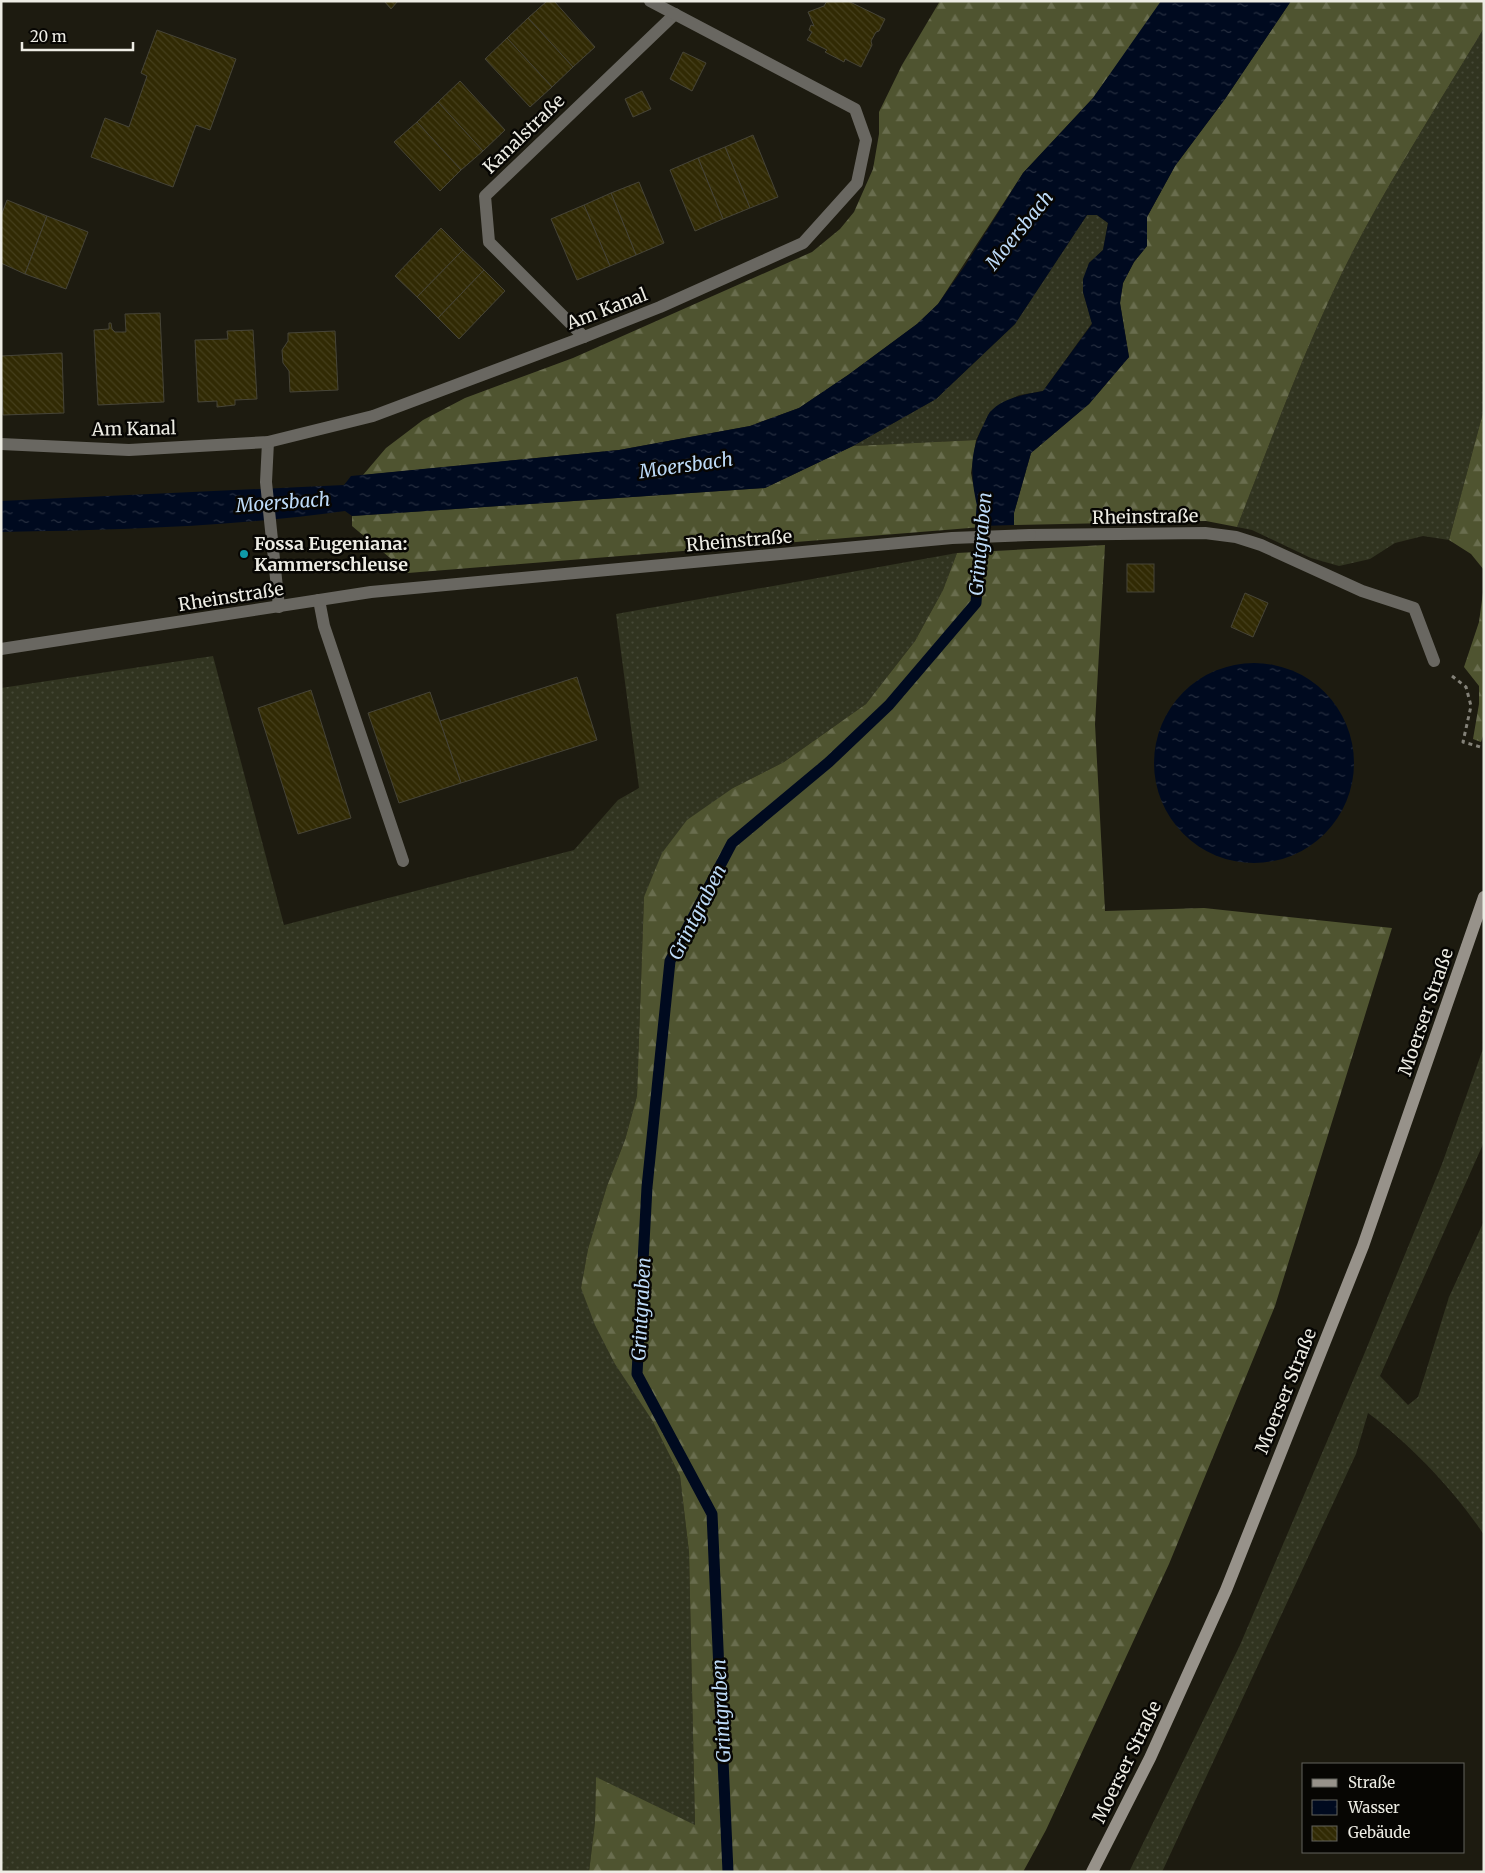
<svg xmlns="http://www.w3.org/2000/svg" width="1485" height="1873" font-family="Merriweather,serif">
	<defs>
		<pattern id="grass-dots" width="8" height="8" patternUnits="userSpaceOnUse" patternTransform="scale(1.25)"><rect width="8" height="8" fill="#313420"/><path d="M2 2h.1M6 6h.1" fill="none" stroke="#454836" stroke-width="1.8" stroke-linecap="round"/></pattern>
		<pattern id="forest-firs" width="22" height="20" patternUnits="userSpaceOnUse" patternTransform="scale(1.25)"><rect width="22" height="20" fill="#4f5430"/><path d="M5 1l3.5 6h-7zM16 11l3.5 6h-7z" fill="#696d4e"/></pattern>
		<pattern id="water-ripples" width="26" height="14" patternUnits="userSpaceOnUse" patternTransform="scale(1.25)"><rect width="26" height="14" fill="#000a1f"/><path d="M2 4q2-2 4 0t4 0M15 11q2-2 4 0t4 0" fill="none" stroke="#262e3f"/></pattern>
		<pattern id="building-back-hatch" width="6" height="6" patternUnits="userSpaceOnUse" patternTransform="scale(1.25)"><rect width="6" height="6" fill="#312a04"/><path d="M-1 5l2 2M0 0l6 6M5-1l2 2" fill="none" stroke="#453f1c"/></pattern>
	</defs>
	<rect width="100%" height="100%" fill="#1d1b10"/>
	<!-- grass -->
	<g fill="url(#grass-dots)">
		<path d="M1484,28V409L1449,540L1423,536L1395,543L1370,559L1339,566L1311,558L1252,530L1237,527C1276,428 1312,327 1362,234C1400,164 1443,96 1484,28Z"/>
		<path d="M1087,215H1097L1108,223L1103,250L1089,263L1083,292L1092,323L1043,391L1019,395L990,412L976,440L853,446L936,399L1015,324Z"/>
		<path d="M957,553L943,590L915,641L866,704L784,762L733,788L644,897L637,1096L625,1140L607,1186L588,1249L581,1288L652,1420L680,1476L689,1552L695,1826L596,1778L595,1822L589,1872H1V688L213,656L284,925L574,850L618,800L639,788L616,614Z"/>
		<path d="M1484,1046V1142L1380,1376L1408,1405L1418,1397L1449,1297L1484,1221V1535C1457,1493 1408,1442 1368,1413L1356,1454L1162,1872H1129L1240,1645L1363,1357L1442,1164Z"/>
	</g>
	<!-- forest -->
	<g fill="url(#forest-firs)">
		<path d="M940,1H1163L1093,98L1023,173L938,304L917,324L848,375L799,408L750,426L619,450L363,475L386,448L423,420L465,398L573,358L812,252L840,229L854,212L873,169L879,134V112L902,65Z"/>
		<path d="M1291,1H1484V28C1443,96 1400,164 1362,234C1312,327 1276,428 1237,527L1206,521L1014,525V513L1031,453L1089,404L1129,357L1120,303L1123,283L1134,262L1147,246V217L1175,166L1225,99Z"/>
		<path d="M1484,409V570L1471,554L1449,540Z"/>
		<path d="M976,440L971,473L982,527L408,573L352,526V516L765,488L853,446Z"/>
		<path d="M1105,545L1095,724L1105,911L1204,908L1392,928L1275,1306L1169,1564L1046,1830L1023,1872H589L595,1822L596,1777L695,1825L689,1552L680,1476L652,1420L615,1364L595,1325L581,1288L588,1249L607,1186L625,1140L637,1096L644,897L662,853L687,820L733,788L784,762L866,704L915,641L943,590L957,553Z"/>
		<path d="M1484,585V733L1481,742L1473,739L1479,704V686L1464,667L1479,622Z"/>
	</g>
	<!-- water -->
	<g fill="url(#water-ripples)">
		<path d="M1161,1H1291L1225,99L1175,166L1147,217V246L1134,262L1123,283L1120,303L1129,357L1089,404L1031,453L1014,513V525L982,526C973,491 965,460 983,426C985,422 987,416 990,412C1003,398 1025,394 1043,391L1092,324L1083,292V279L1089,263L1103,250L1108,223L1097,215H1087L1015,324L936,399L853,446L765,488L352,516L345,511C231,527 116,530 1,532V501L344,485L351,476L619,450L750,426L799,408L848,375L917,324L938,304L966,264L1023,173L1093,98Z"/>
		<circle cx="1254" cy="763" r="100"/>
	</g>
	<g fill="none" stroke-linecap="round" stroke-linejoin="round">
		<!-- stream -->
		<path stroke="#000a1f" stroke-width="11" d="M728,1872L712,1514L637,1374L647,1187L670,961L732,843L829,762L889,705L976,603L982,507"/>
	</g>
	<!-- building -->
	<g fill="url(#building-back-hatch)" stroke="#464437">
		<path d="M384,1H398L391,9Z"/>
		<path d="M547,1H554L595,47L573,67L528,18Z"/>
		<path d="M827,1H848L885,19L879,31L876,32L871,41L872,45L861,67L845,59L844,62L825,52L827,50L807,40L812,32L809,30L811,25L814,26L808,12L824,6Z"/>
		<path d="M528,18L573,67L552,87L507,38Z"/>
		<path d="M157,30L236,59L210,130L196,125L173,187L91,157L105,118L129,127L147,76L141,73Z"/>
		<path d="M507,38L552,87L530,107L485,59Z"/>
		<path d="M683,52L706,63L692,91L670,79Z"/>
		<path d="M460,81L505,130L483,151L438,102Z"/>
		<path d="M642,91L651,109L633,117L625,99Z"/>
		<path d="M438,102L483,151L461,170L417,122Z"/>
		<path d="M417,122L461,170L440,191L394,142Z"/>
		<path d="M753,135L778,197L750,208L725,147Z"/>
		<path d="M725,147L750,208L723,219L698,158Z"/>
		<path d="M698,158L723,219L695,231L670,170Z"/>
		<path d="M639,182L664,243L636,255L611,193Z"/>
		<path d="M611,193L636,255L610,266L584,205Z"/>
		<path d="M7,200L47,216L25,274L1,263V216Z"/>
		<path d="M584,205L610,266L577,280L551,219Z"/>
		<path d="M47,216L88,232L66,289L25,274Z"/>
		<path d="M441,228L463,250L417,297L395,276Z"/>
		<path d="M463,250L484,270L438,318L417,297Z"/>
		<path d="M484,270L505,291L459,339L438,318Z"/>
		<path d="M160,313L164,402L98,405L94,330L109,329V323H111L112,329L115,332H126L125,314Z"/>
		<path d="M253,330L257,399L235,400V405L217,407V401L198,402L195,340L228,339L227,331Z"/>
		<path d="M335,331L338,390L290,392L289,371L283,363L282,350L288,341V333Z"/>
		<path d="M62,353L64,413L3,415L1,356Z"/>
		<rect x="1127" y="564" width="27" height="28"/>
		<path d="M1245,593L1268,603L1253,637L1231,627Z"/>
		<path d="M577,677L597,740L461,783L440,721Z"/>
		<path d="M311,690L351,818L298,834L258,708Z"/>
		<path d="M430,692L461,783L399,803L368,713Z"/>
	</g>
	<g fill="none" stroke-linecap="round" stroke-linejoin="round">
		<!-- path -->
		<path stroke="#838178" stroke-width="3" stroke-dasharray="4 4" stroke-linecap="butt" d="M1452,676L1466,687L1471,706L1463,742L1484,748"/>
		<!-- service -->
		<g stroke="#696761" stroke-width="12">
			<path d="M1030,535L1205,533L1236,537L1261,545L1362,591L1414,608L1434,661"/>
			<path d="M319,600L324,626L403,861"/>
		</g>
		<!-- minor -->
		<g stroke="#696761" stroke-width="12">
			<path d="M584,337L489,242L485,196L675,14"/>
			<path d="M268,442L266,482L279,607"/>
			<path d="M1,444L129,450L268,442L373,416L584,337L660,307L803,243L857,183L866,140L855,109L650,1"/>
			<path d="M1,649L371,592L952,538L1030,535"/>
		</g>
		<!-- secondary -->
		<path stroke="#97928a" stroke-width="12" d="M1092,1872L1150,1758L1226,1590L1363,1246L1484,897"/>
	</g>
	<!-- markers -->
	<circle fill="#0f9aa8" stroke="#070603" stroke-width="2" cx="244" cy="554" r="5"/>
	<g text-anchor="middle" stroke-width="5" stroke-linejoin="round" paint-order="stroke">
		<!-- street labels -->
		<g font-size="18" fill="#edece4" stroke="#070603">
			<text transform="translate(524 134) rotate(-44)" y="6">Kanalstraße</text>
			<text transform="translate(607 309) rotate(-21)" y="6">Am Kanal</text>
			<text transform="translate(134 429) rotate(-1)" y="6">Am Kanal</text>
			<text transform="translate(1145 517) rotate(-1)" y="6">Rheinstraße</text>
			<text transform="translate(739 541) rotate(-5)" y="6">Rheinstraße</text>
			<text transform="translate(231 597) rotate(-9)" y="6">Rheinstraße</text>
			<text transform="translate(1426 1012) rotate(-71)" y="6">Moerser Straße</text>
			<text transform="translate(1286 1391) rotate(-68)" y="6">Moerser Straße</text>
			<text transform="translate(1127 1762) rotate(-64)" y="6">Moerser Straße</text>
		</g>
		<!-- poi labels -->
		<g font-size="18" font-weight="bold" fill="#edece4" stroke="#070603" text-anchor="start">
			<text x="254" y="550">Fossa Eugeniana:<tspan x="254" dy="21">Kammerschleuse</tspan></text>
		</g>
		<!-- water labels -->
		<g font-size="19" font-style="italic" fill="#bddaf7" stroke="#070603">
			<text transform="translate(1019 230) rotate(-51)" y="7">Moersbach</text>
			<text transform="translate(686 465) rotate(-8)" y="7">Moersbach</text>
			<text transform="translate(283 502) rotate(-4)" y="7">Moersbach</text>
			<text transform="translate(980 544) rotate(-85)" y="7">Grintgraben</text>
			<text transform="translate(697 912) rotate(-63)" y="7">Grintgraben</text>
			<text transform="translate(641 1309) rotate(-87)" y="7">Grintgraben</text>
			<text transform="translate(721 1711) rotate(-93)" y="7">Grintgraben</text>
		</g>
	</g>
	<!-- border -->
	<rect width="1485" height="1873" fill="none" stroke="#edece4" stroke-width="5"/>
	<!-- legend -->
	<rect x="1302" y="1763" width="162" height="90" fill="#070603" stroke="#63625d"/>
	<rect x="1312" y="1779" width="25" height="8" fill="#97928a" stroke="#63625d"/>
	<text x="1348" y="1788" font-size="15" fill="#edece4">Straße</text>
	<rect x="1312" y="1800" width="25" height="15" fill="url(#water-ripples)" stroke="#63625d"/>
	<text x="1348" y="1813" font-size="15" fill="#edece4">Wasser</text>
	<rect x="1312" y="1826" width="25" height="15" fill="url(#building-back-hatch)" stroke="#63625d"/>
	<text x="1348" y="1838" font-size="15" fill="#edece4">Gebäude</text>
	<!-- scale -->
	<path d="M22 42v8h111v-8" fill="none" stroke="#edece4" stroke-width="2.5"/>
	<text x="30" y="42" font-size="15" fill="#edece4" stroke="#070603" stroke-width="4" paint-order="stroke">20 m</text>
</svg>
